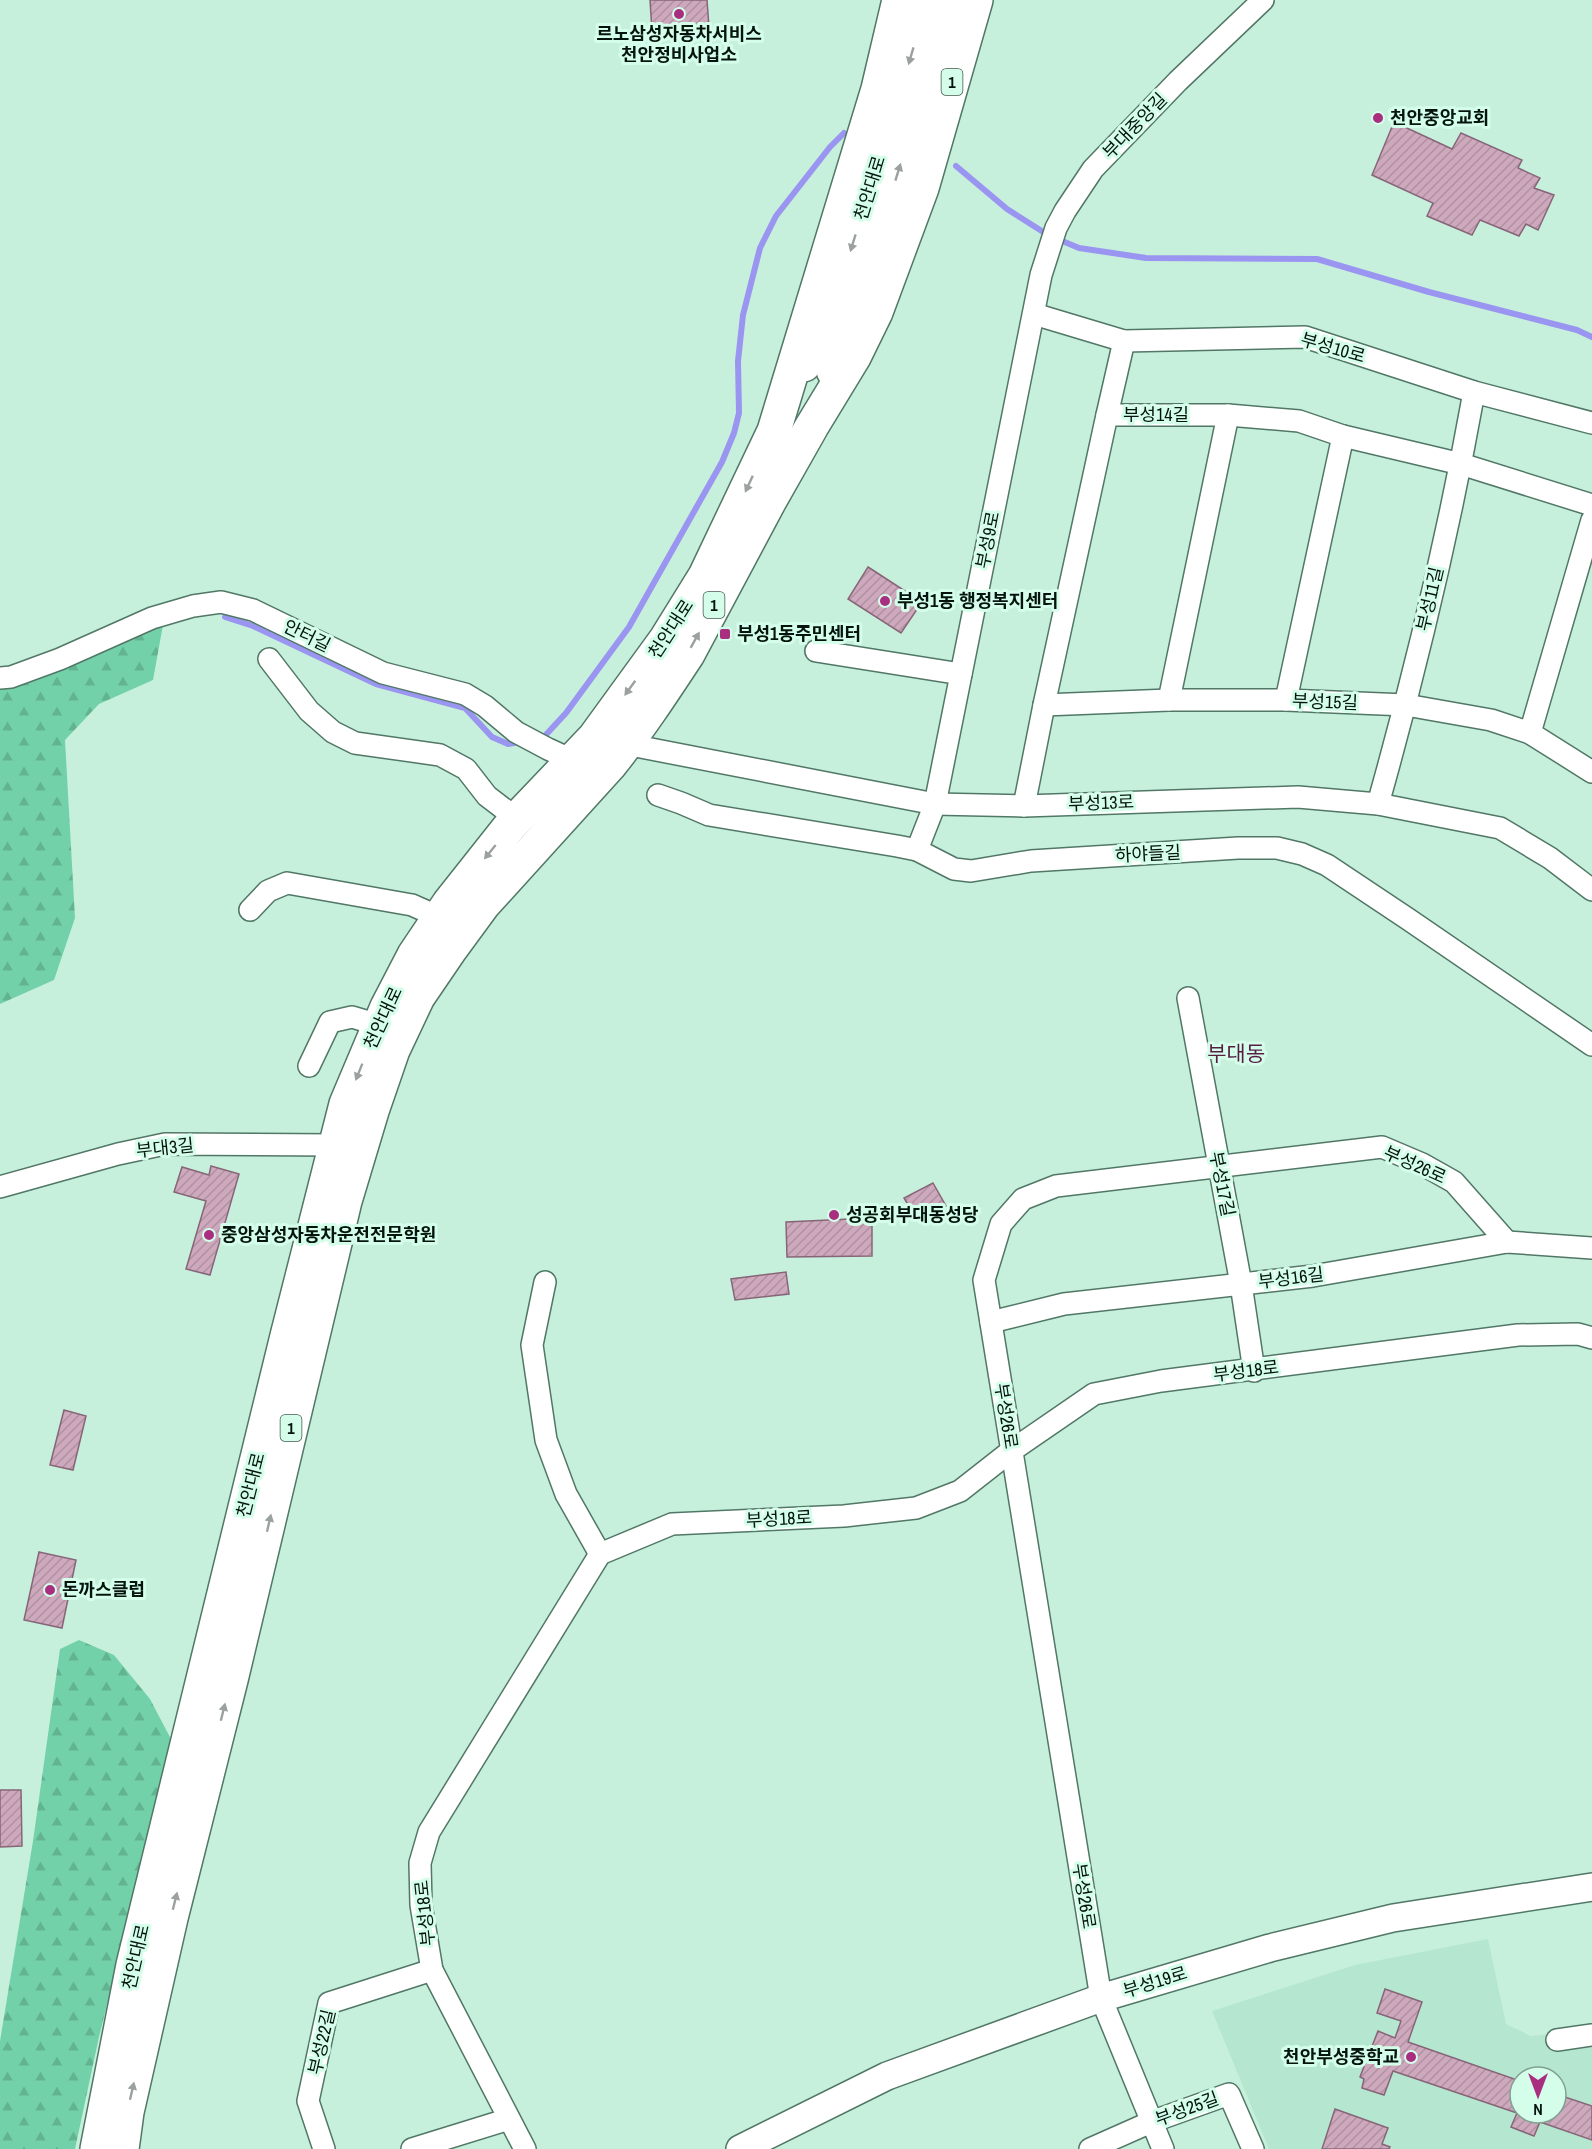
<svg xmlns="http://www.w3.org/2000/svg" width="1592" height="2149" font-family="'Archivo Narrow','Noto Sans KR',sans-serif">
	<defs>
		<pattern id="forest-firs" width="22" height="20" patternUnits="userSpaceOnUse" patternTransform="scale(1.5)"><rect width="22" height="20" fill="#73d1aa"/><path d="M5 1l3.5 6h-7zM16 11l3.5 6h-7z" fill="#62b391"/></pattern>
		<pattern id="building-hatch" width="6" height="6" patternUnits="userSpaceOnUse" patternTransform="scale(1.5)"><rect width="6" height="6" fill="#cea9bd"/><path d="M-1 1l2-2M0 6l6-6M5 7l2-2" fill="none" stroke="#af91a1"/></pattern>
	</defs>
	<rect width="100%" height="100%" fill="#c7f0dc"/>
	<!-- built -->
	<path fill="#b5e6cf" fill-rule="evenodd" d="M1488,1939L1506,2024L1531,2036L1592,2030V2149H1269L1212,2011L1355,1965ZM1520,2077H1556V2113H1520Z"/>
	<!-- forest -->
	<g fill="url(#forest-firs)">
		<path d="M163,625L153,680L99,704L65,740L75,918L54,980L0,1004V670Z"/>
		<path d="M79,1640L114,1655L150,1699L172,1741L99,2037L75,2149H0V2041L33,1841L60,1649Z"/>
	</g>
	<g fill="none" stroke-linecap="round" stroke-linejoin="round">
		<!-- stream -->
		<g stroke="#9a95f1" stroke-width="6">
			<path d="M956,166L1007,209L1048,235L1079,248L1146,258L1317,259L1429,292L1577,330L1592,337"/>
			<path d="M225,617L253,626L376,684L465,708L492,737L508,744L520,742"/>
			<path d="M539,739H542L566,713L629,627L722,462L734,433L739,413L738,361L743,315L760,248L776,216L830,147L844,133"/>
		</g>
	</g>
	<!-- building -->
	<g fill="url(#building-hatch)" stroke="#876578" stroke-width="1.5">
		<path d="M650,0H707L709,27L652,31Z"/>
		<path d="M1394,122L1452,149L1461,133L1522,160L1518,168L1540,178L1534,188L1554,195L1538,230L1526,224L1519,236L1480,220L1472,235L1427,216L1433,203L1372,175Z"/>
		<path d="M868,567L922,602L901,633L848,599Z"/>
		<path d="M211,1166L239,1174L210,1275L186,1269L206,1201L174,1192L182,1167L209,1175Z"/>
		<path d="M933,1183L946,1206L917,1220L904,1198Z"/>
		<path d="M872,1218V1256L787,1257L786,1222Z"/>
		<path d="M786,1272L789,1294L735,1300L731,1279Z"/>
		<path d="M64,1410L86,1416L73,1470L50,1465Z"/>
		<path d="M39,1552L76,1560L62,1628L24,1620Z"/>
		<path d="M0,1790H21L22,1846L0,1847Z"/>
		<path d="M1385,1989L1422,2002L1408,2042L1520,2081V2113H1556V2094L1592,2106V2140L1540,2122L1534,2136L1511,2127L1517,2113L1393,2071L1384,2095L1362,2088L1364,2079L1360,2077L1378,2031L1395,2038L1401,2021L1377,2013Z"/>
		<path d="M1335,2109L1388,2128L1382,2144L1390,2147L1389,2149H1322Z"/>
	</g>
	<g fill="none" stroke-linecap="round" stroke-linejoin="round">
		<defs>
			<g id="minor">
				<path d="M1034,314L1124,341L1305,337L1474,392L1592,423"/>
				<path d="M1107,415L1124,341"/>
				<path d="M816,651L961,674"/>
				<path d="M269,659L309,711L333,732L355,743L440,755L466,769L487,796L517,819"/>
				<path d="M0,678L11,677L60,659L152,618L193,606L221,602L253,610L383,673L465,694L485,706L516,732L548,749L583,765"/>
				<path d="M1169,700L1228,415"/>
				<path d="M1286,700L1343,436"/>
				<path d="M1044,705L1169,700H1286L1406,705L1491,720L1530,733L1592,772"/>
				<path d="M1530,733L1592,520"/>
				<path d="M615,742L935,804L1024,806L1298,797L1378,804L1500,828L1550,858L1592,890"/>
				<path d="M658,795L681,803L709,815L897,846L917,850L954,869L971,871L1031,861L1238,848H1277L1302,854L1327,865L1408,919L1592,1045"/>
				<path d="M1378,804C1416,669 1449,531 1474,392"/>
				<path d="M1024,806L1044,705L1107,415H1228L1299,421L1343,436L1461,464L1592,505"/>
				<path d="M917,850L935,804L1041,275L1056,228L1065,211L1093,169L1178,81L1263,0"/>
				<path d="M250,910L268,891L287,883L412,905L439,917"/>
				<path d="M1188,998L1241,1284L1254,1371"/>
				<path d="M309,1066L330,1022L352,1017L379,1025"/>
				<path d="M0,1187L118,1154L165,1144L336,1145"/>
				<path d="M545,1282L532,1345L546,1440L566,1494L600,1554"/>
				<path d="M991,1322L1064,1304L1313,1276L1507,1242L1592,1248"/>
				<path d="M1557,2040L1592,2035"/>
				<path d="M324,2149L308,2101L329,2003L432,1970"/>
				<path d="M412,2149L509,2119"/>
				<path d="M525,2149L432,1970L421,1905L420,1863L429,1832L600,1554L672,1524L844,1516L916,1508L960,1491L1011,1451L1094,1394L1161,1381L1518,1335L1578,1334L1592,1338"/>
				<path d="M1090,2149L1151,2122L1229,2094L1253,2149"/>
				<path d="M1163,2149L1101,1998L984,1280L1001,1224L1023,1199L1056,1186L1382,1147L1422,1164L1454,1182L1507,1242"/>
			</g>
			<path id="tertiary" d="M740,2149L887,2076L1101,1998L1270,1948L1393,1918L1592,1887"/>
			<g id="secondary">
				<path d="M805,366L834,306L927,0"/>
				<path d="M832,372L850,325L951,0"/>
			</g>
			<g id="primary">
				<path d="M97,2149L133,1965L287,1336L346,1104L387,1007L414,955L449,903L510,826L594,738L666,639L705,576L774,431L878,89L899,0"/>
				<path d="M122,2149L127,2112L171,1918L231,1680L345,1201L372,1111L393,1050L418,997L450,950L483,905L610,765C638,730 663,692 688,654L769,502L812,426L854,357L876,312L922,188L976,0"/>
			</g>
		</defs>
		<!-- minor casing -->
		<use href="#minor" stroke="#517766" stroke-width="24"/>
		<!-- tertiary casing -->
		<use href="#tertiary" stroke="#517766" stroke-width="30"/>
		<!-- secondary casing -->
		<use href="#secondary" stroke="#517766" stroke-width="33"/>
		<!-- primary casing -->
		<use href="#primary" stroke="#517766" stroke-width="36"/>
		<!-- minor -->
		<use href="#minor" stroke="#fff" stroke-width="21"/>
		<!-- tertiary -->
		<use href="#tertiary" stroke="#fff" stroke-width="27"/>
		<!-- secondary -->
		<use href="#secondary" stroke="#fff" stroke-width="30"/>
		<!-- primary -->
		<use href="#primary" stroke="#fff" stroke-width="33"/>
	</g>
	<!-- one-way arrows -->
	<defs><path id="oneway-solid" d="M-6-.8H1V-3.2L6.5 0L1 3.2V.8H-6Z" transform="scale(1.5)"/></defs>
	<g fill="#9ba19f">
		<use href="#oneway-solid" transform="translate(911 56) rotate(106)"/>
		<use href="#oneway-solid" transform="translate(898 172) rotate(-73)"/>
		<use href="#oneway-solid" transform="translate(853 243) rotate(107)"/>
		<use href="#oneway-solid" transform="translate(749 484) rotate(115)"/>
		<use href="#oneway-solid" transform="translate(695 640) rotate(-61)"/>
		<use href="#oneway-solid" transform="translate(630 688) rotate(126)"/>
		<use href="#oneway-solid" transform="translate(490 852) rotate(129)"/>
		<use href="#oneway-solid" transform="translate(359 1072) rotate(112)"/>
		<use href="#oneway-solid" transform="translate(269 1523) rotate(-77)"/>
		<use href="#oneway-solid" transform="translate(223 1712) rotate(-76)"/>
		<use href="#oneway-solid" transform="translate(175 1901) rotate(-76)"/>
		<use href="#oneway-solid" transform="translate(132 2091) rotate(-77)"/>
	</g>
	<!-- markers -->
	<g fill="#aa2e80" stroke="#d4feea" stroke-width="2">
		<circle cx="679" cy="14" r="6"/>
		<circle cx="1378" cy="118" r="6"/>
		<circle cx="885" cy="601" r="6"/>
		<rect x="719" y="628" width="12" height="12" rx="3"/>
		<circle cx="834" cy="1215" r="6"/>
		<circle cx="209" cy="1235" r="6"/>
		<circle cx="50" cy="1590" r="6"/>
		<circle cx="1411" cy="2057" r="6"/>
	</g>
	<g text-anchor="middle" stroke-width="6" stroke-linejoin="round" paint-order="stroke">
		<!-- shield labels -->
		<g fill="#d4feea" stroke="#435a50" stroke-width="1.5">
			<rect x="941.5" y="69" width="21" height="26" rx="4.5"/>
			<rect x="703.5" y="592" width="21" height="26" rx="4.5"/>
			<rect x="280.5" y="1415" width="21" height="26" rx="4.5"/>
		</g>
		<g font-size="16" font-weight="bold" fill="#05140e">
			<text x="952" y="88">1</text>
			<text x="714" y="611">1</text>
			<text x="291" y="1434">1</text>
		</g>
		<!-- poi labels -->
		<g font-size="18" font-weight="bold" fill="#05140e" stroke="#d4feea" text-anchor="start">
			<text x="679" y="40" text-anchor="middle">르노삼성자동차서비스<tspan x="679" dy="21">천안정비사업소</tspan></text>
			<text x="1390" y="124">천안중앙교회</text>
			<text x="897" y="607">부성1동 행정복지센터</text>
			<text x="737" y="640">부성1동주민센터</text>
			<text x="846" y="1221">성공회부대동성당</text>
			<text x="221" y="1241">중앙삼성자동차운전전문학원</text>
			<text x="62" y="1596">돈까스클럽</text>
			<text x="1399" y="2063" text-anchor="end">천안부성중학교</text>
		</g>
		<!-- street labels -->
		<g font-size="18" fill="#05140e" stroke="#d4feea">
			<text transform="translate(1135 126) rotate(-46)" y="6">부대중앙길</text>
			<text transform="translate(870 188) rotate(-73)" y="6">천안대로</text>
			<text transform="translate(1333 348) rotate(16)" y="6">부성10로</text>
			<text x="1156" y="421">부성14길</text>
			<text transform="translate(988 540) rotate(-79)" y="6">부성9로</text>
			<text transform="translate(1430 599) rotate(-77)" y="6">부성11길</text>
			<text transform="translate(671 629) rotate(-57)" y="6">천안대로</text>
			<text transform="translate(307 636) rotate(26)" y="6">안터길</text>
			<text transform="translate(1325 702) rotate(2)" y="6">부성15길</text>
			<text transform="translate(1101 803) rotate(-2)" y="6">부성13로</text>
			<text transform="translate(1148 854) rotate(-3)" y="6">하야들길</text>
			<text transform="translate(383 1018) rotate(-65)" y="6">천안대로</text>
			<text transform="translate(165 1148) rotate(-6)" y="6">부대3길</text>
			<text transform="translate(1415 1165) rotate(24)" y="6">부성26로</text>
			<text transform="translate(1222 1184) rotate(79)" y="6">부성17길</text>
			<text transform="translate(1291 1278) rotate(-7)" y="6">부성16길</text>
			<text transform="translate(1246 1371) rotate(-7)" y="6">부성18로</text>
			<text transform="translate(1006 1416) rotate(81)" y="6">부성26로</text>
			<text transform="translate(251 1485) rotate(-76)" y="6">천안대로</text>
			<text transform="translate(779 1519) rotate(-3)" y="6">부성18로</text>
			<text transform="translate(1084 1896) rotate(81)" y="6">부성26로</text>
			<text transform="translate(425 1913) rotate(-96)" y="6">부성18로</text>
			<text transform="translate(136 1957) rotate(-77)" y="6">천안대로</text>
			<text transform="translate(1155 1982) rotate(-17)" y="6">부성19로</text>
			<text transform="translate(322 2042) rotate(-77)" y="6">부성22길</text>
			<text transform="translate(1187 2109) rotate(-20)" y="6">부성25길</text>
		</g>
		<!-- quarter labels -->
		<g font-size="21" fill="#581d43" stroke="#d4feea">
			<text x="1236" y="1061">부대동</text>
		</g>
	</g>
	<!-- north arrow -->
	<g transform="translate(1538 2095) rotate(180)"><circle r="28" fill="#d4feea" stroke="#81a092" stroke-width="1.5"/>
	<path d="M0-4.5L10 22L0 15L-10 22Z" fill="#aa2e80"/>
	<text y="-9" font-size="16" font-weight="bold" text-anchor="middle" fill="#05140e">N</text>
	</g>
</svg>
